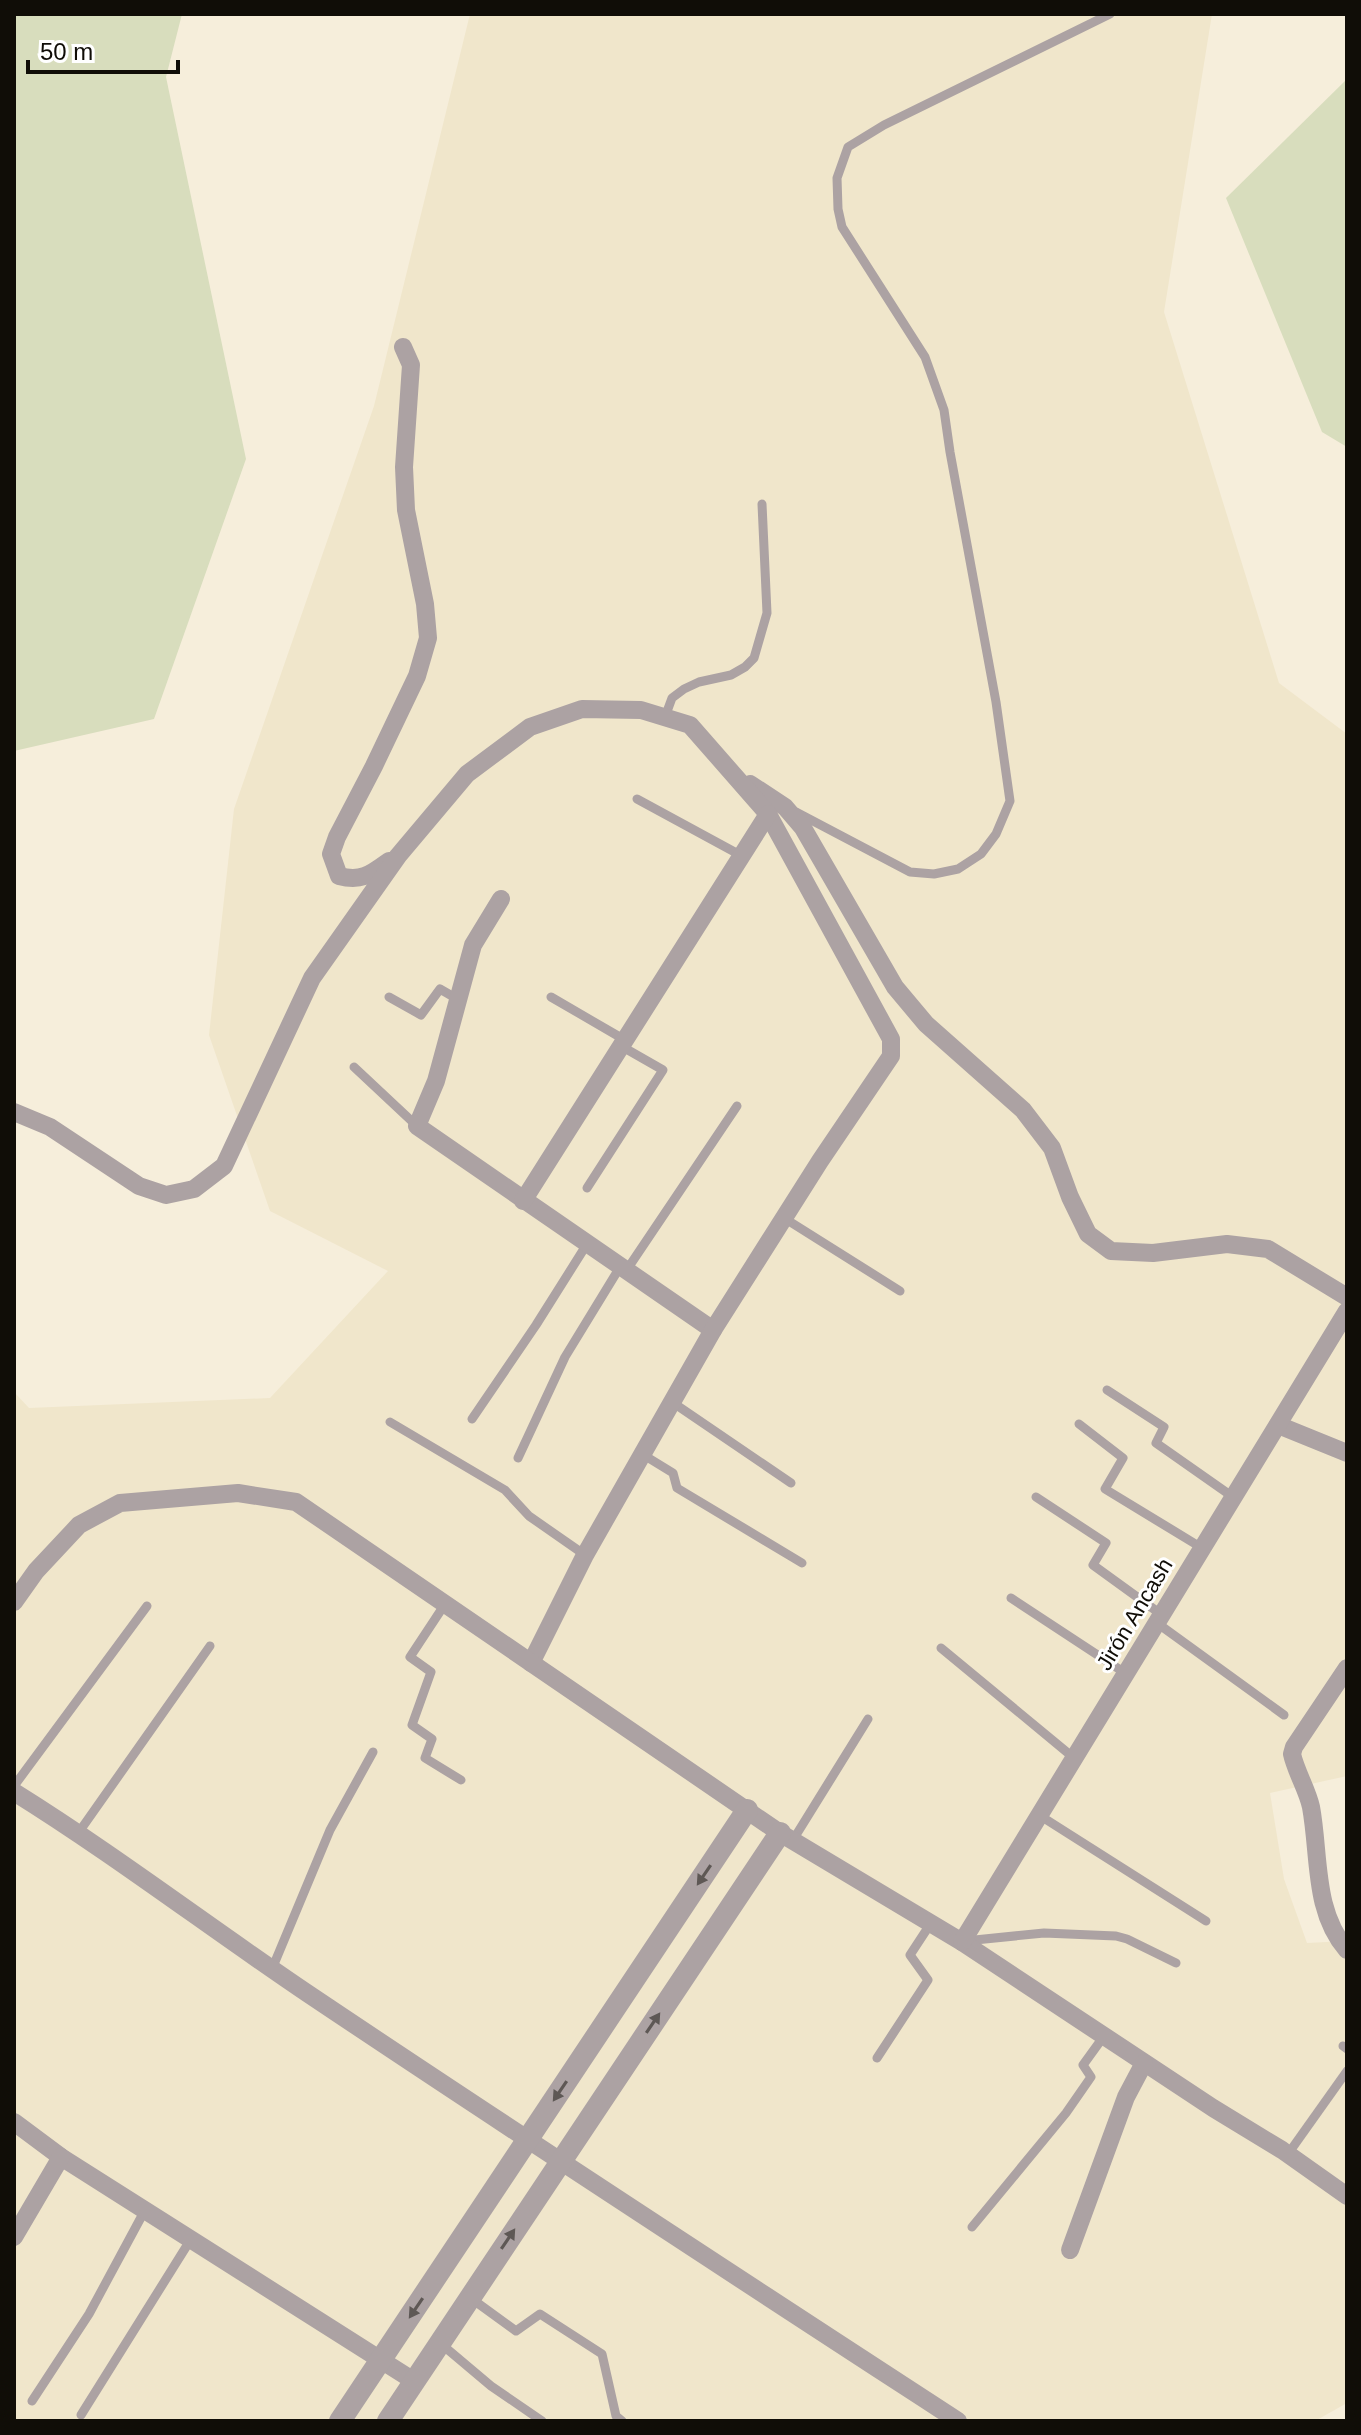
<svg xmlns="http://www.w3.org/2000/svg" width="1361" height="2435" font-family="Helvetica,sans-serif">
	<rect width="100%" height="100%" fill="#f6eedb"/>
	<!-- built -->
	<path fill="#f0e6cb" d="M470,14H1212L1164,312L1279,683L1347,734V1776L1270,1793L1284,1879L1307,1943L1347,1941V2403L1315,2421H14V1392L29,1408L270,1398L388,1271L270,1211L209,1035L234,809L374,406Z"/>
	<!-- green -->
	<g fill="#d8ddbd">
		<path d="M14,14H182L166,77L246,459L154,719L14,751Z"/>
		<path d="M1347,79V447L1322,432L1226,198Z"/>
	</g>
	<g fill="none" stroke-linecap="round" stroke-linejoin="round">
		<!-- service -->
		<g stroke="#aca2a3" stroke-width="9">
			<path d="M665,717L672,698L684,689L699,682L731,675L745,667L754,658L767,613L762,504"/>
			<path d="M637,799L742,856"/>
			<path d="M796,812L910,872L934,874L958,869L981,854L996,834L1010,801L996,702L950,452L944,410L925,357L842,227L838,209L837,178L848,147L884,125L1110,14"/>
			<path d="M389,997L421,1015L440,989L459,1000"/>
			<path d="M551,997L625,1040"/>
			<path d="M354,1067L417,1126"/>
			<path d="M587,1188L663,1070L621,1046"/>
			<path d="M784,1218L900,1291"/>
			<path d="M626,1271L737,1106"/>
			<path d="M1107,1390L1164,1427L1156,1443L1233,1497"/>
			<path d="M672,1402L791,1483"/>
			<path d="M472,1419L536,1325L587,1244"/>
			<path d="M390,1422L505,1490L529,1516L585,1555"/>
			<path d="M1079,1424L1123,1458L1105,1489L1202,1548"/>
			<path d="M642,1454L673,1473L677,1488L802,1563"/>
			<path d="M518,1458L565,1357L620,1267"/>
			<path d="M1036,1497L1106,1543L1093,1565L1162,1615"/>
			<path d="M1011,1598L1125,1673"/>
			<path d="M445,1604L410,1657L431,1672L412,1725L432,1739L425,1758L461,1780"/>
			<path d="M1157,1623L1284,1715"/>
			<path d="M941,1648L1074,1758"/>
			<path d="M14,1786L147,1606"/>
			<path d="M1039,1815L1206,1921"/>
			<path d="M79,1832L210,1646"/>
			<path d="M793,1840L868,1719"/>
			<path d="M965,1941L1044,1933L1116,1936L1127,1939L1176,1963"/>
			<path d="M272,1969L330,1830L373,1752"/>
			<path d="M1343,2046L1347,2049"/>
			<path d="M877,2058L928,1980L910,1955L931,1923"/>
			<path d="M1288,2154L1347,2071"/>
			<path d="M972,2227L1066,2113L1091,2077L1083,2065L1104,2036"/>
			<path d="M472,2299L516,2331L540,2314L602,2354L616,2416L622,2421"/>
			<path d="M440,2343L491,2386L542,2421"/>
			<path d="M32,2401L89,2314L145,2210"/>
			<path d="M81,2415L191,2239"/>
		</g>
		<!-- minor -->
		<g stroke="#aca2a3" stroke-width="18">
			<path d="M750,784L785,807L803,828L895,987L926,1024L1023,1110L1052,1148L1070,1197L1088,1234L1111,1251L1153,1253L1227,1244L1268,1249L1347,1297"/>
			<path d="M389,861C371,874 362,882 339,876L331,854L337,837L374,766L417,676L428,638L425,604L406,510L404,467L411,365L403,347"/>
			<path d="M501,899L473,945L436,1081L417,1126L713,1330"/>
			<path d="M14,1112L50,1127L139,1186L166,1195L194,1189L224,1166L312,978L398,856L467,774L530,727L582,709L641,710L690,725L768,814L891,1039V1056L820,1161L713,1330L585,1555L531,1663"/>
			<path d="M523,1201L768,814"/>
			<path d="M1278,1425L1347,1453"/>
			<path d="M14,1602L36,1571L79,1525L120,1503L238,1493L296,1502L780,1833L962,1942L1213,2108L1282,2150L1347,2196"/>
			<path d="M1347,1668L1294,1747L1292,1754C1296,1772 1307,1789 1311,1807C1320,1856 1313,1911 1347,1950"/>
			<path d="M14,1792C115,1855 209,1927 307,1993C523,2138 740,2279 958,2421"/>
			<path d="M962,1942L1347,1311"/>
			<path d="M14,2122L61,2157L414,2381"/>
			<path d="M14,2237L61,2157"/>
			<path d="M1070,2250L1126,2097L1144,2063"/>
		</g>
		<!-- tertiary -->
		<g stroke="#aca2a3" stroke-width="22">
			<path d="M340,2421L747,1810"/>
			<path d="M388,2421L780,1833"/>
		</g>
	</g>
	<!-- one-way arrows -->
	<defs><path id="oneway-solid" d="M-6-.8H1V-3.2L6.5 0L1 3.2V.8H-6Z" transform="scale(2)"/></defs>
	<g fill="#5e5855">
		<use href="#oneway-solid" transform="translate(704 1875) rotate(124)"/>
		<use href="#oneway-solid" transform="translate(653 2023) rotate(-56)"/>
		<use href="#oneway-solid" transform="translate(560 2091) rotate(124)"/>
		<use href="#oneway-solid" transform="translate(508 2239) rotate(-56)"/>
		<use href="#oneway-solid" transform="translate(416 2308) rotate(124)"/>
	</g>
	<g text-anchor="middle" stroke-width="6" stroke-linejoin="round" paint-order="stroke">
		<!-- street labels -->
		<g font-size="22" fill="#100d07" stroke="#fff">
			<text transform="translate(1134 1614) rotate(-59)" y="8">Jirón Ancash</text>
		</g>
	</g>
	<!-- border -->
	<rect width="1361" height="2435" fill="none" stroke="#100d07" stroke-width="32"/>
	<!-- scale -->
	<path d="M28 60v12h150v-12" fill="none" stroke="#100d07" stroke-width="4"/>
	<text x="40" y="60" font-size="24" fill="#100d07" stroke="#ffffff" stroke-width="6" paint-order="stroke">50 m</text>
</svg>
